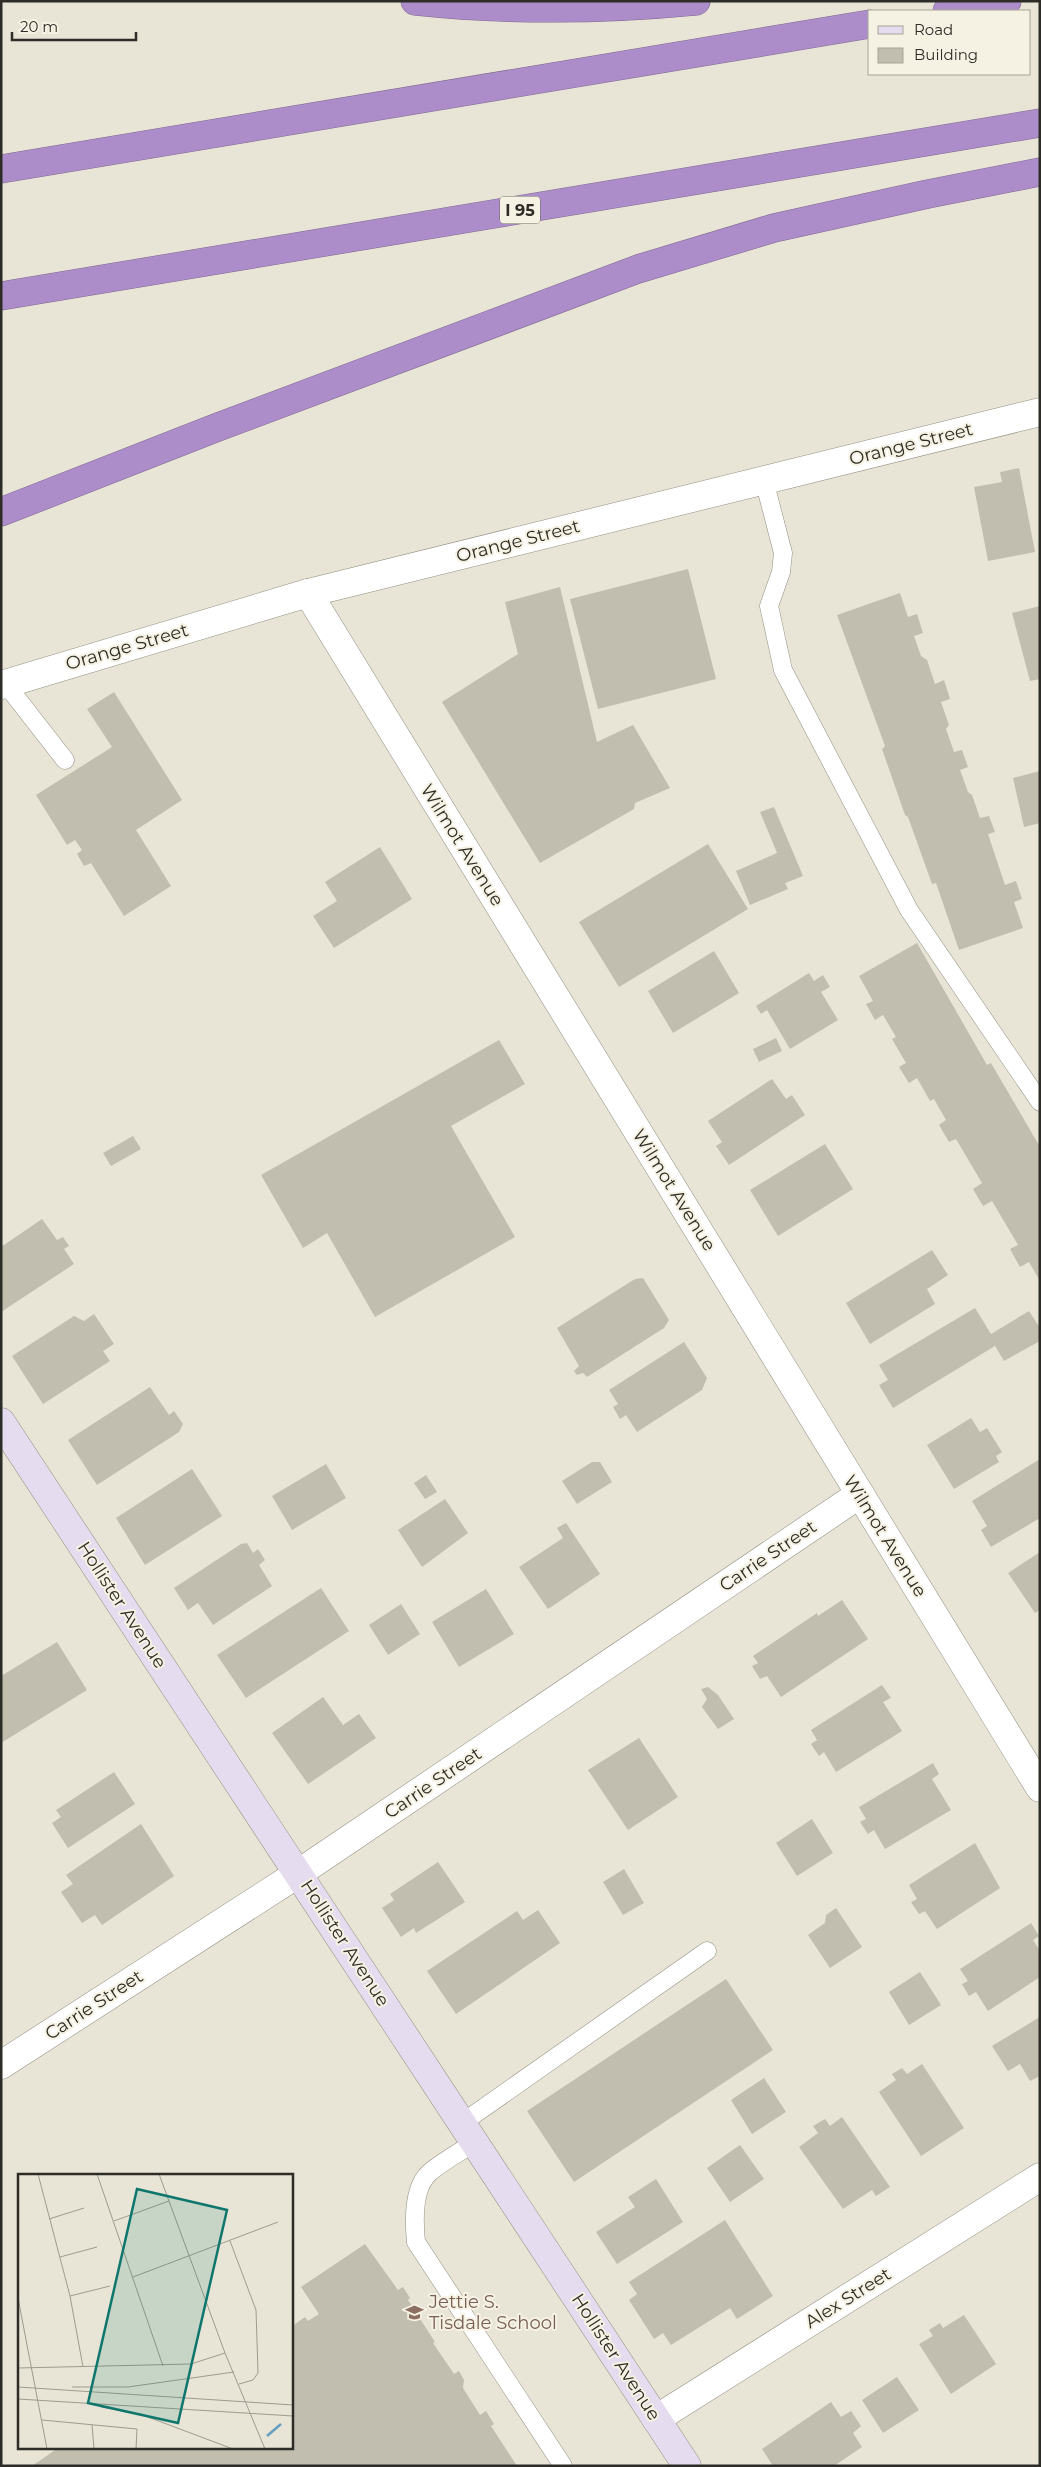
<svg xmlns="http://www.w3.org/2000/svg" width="1041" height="2467" font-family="Montserrat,sans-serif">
	<rect width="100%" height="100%" fill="#e8e5d6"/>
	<!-- building -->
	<g fill="#c1beaf">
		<path d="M1019,468L1035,552L988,561L974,487L1002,482L1000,472Z"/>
		<path d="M688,569L716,679L598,709L570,599Z"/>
		<path d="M560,587L597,742L633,725L670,788L635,803L634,809L540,863L442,702L518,654L505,602Z"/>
		<path d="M900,593L908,617L917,614L923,633L914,636L921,656L927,660L935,684L944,680L950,699L941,702L949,725L946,729L954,752L962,750L968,767L960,770L968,792L972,795L980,818L989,816L995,832L988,834L1005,885L1016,881L1022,899L1014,902L1023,928L959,950L936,883L932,884L908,817L905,815L882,749L885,746L837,615Z"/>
		<path d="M1040,606V679L1030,681L1012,613Z"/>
		<path d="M114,692L182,800L136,830L171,886L124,916L91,863L84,866L77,854L82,850L75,840L67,845L36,795L112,747L87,709Z"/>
		<path d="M1040,771V823L1024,827L1013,778Z"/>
		<path d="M774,807L803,876L785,883L788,889L750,905L736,871L777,853L760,812Z"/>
		<path d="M708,844L748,909L619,987L579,922Z"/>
		<path d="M380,847L412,899L334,948L313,916L337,901L325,882Z"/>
		<path d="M917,943L987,1065L991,1063L1040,1147V1281L1029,1262L1020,1267L1010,1249L1018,1245L992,1201L983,1206L973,1189L982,1183L956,1139L949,1142L939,1125L946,1120L934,1099L930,1101L917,1078L909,1083L899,1067L906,1063L892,1039L896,1037L883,1015L875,1020L866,1004L873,1001L859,976Z"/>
		<path d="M714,951L739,993L673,1033L648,991Z"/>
		<path d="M809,973L814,981L823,975L830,987L821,992L838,1020L790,1049L767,1010L761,1014L756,1006Z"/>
		<path d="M776,1038L782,1051L759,1062L753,1049Z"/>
		<path d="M499,1040L525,1084L451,1126L515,1237L375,1317L327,1233L303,1248L261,1175Z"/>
		<path d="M772,1079L786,1099L792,1095L805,1115L729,1165L716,1146L722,1142L708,1121Z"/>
		<path d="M133,1136L141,1149L111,1166L103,1153Z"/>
		<path d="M825,1144L853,1189L778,1236L750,1190Z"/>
		<path d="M42,1219L57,1240L63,1237L69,1246L64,1249L74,1264L1,1312V1247Z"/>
		<path d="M932,1250L948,1275L927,1289L935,1304L870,1344L846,1303Z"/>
		<path d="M643,1278L669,1320L664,1328L587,1377L583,1373L577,1375L574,1371L579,1366L557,1328L635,1279Z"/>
		<path d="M975,1308L991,1334L1029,1311L1040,1328V1341L1004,1361L995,1346L893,1408L879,1385L888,1380L879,1365Z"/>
		<path d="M94,1314L114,1344L103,1351L110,1361L43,1404L12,1356L74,1316L84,1321Z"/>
		<path d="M684,1342L707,1378L702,1390L637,1432L626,1415L620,1419L613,1407L618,1404L609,1390Z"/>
		<path d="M150,1387L169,1415L174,1411L183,1424L179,1432L97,1485L68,1440Z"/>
		<path d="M971,1418L980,1432L987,1428L1002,1452L996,1456L999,1462L954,1489L927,1445Z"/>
		<path d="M1040,1459V1518L991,1547L981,1530L987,1526L972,1501Z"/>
		<path d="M592,1462H600L612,1482L577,1504L562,1481Z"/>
		<path d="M326,1464L346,1498L292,1530L272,1496Z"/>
		<path d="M192,1469L222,1516L145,1565L116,1518Z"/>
		<path d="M426,1475L437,1492L425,1499L414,1483Z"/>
		<path d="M445,1499L468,1533L422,1567L398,1530Z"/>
		<path d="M566,1523L600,1574L548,1609L519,1567L563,1538L557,1528Z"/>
		<path d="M247,1543L253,1553L258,1549L265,1560L259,1565L272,1586L213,1625L198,1603L188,1610L174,1588L241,1544Z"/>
		<path d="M1040,1552V1610L1035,1613L1008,1573Z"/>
		<path d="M321,1588L349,1631L246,1698L217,1655Z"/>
		<path d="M486,1589L514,1634L459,1667L432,1622Z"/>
		<path d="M842,1600L868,1639L781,1697L767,1676L760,1679L752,1666L758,1663L753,1656L817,1613L818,1616Z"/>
		<path d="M401,1604L420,1634L388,1655L369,1625Z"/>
		<path d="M57,1642L87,1690L1,1743V1676Z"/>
		<path d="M882,1685L891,1698L883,1702L902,1731L836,1772L824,1752L819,1756L811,1744L817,1740L811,1730Z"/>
		<path d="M708,1687L718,1695L734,1719L718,1729L702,1707L707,1699L701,1689Z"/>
		<path d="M323,1697L343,1725L359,1714L376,1738L308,1784L272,1733Z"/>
		<path d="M639,1738L678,1797L628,1830L588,1770Z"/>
		<path d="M933,1763L939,1774L932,1779L951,1810L885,1849L874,1830L868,1834L860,1822L866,1819L859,1807Z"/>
		<path d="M114,1772L135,1804L68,1848L52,1823L61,1817L56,1810Z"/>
		<path d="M812,1819L833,1853L797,1876L776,1843Z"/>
		<path d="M141,1824L174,1876L102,1925L95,1915L82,1923L61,1892L73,1884L66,1875Z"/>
		<path d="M975,1843L1000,1888L937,1929L925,1911L919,1914L911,1902L917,1899L909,1885Z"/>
		<path d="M438,1862L465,1902L416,1933L414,1928L401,1937L382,1908L394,1900L390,1894Z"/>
		<path d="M624,1869L644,1903L623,1915L603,1882Z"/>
		<path d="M836,1908L862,1947L830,1968L808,1935L825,1923L826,1915Z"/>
		<path d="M538,1910L560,1943L456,2014L427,1971L517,1911L523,1920Z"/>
		<path d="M1031,1923L1039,1936L1033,1940L1040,1951V1977L988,2011L976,1992L969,1996L962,1984L968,1981L960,1969Z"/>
		<path d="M920,1972L941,2005L909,2025L889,1992Z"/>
		<path d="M726,1979L773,2050L574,2182L527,2111Z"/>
		<path d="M1040,2017V2076L1030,2081L1020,2064L1008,2071L992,2046Z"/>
		<path d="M922,2064L964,2128L921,2156L879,2092L896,2080L892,2074L902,2068L907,2074Z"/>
		<path d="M764,2078L786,2112L752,2134L731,2100Z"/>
		<path d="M842,2117L890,2187L876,2196L872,2190L843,2209L799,2147L818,2133L813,2126L825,2119L830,2126Z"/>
		<path d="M740,2145L764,2179L730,2202L707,2168Z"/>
		<path d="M656,2179L683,2222L617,2264L596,2232L635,2207L628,2197Z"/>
		<path d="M725,2220L773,2296L737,2319L730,2308L671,2345L663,2333L654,2339L629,2300L637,2294L629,2282Z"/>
		<path d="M365,2244L398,2290L403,2287L410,2298L408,2300L435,2342L433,2343L454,2374L459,2371L464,2380L463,2388L480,2415L486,2411L494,2424L491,2426L517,2466H32L58,2448H291V2327L305,2317L308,2321L319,2314L301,2287Z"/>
		<path d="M964,2315L996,2364L951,2394L919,2344L933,2336L929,2330L940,2323L943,2328Z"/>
		<path d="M897,2377L919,2410L883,2433L862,2400Z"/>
		<path d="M831,2402L841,2417L851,2411L861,2426L853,2433L862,2447L834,2466H773L762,2449Z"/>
	</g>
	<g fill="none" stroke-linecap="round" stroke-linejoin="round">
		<defs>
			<g id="service">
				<path d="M764,480L783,553L781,572L769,606L783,670L909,910L1040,1102"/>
				<path d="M5,683L65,760"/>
				<path d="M462,2123L707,1951"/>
				<path d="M475,2142C460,2152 443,2161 429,2173C413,2188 414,2222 416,2242L563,2466"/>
			</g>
			<g id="minor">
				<path d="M308,593L1040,1788"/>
				<path d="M1,685L308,593L1040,412"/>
				<path d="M1,2065L299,1873L860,1494"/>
				<path d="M656,2419L1040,2177"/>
			</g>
			<path id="secondary" d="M1,1422L687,2466"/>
			<g id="motorway">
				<path d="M415,1C509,11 602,10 696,1"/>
				<path d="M947,11L1007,1"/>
				<path d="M1,169L870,24"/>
				<path d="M1,296L1040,123"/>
				<path d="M1,512L218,427L638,269L774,228L928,194L1040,172"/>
			</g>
		</defs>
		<!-- service casing -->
		<use href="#service" stroke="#928f80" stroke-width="19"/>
		<!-- minor casing -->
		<use href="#minor" stroke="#928f80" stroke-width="29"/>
		<!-- secondary casing -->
		<use href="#secondary" stroke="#928f80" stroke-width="29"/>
		<!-- motorway casing -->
		<use href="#motorway" stroke="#806a91" stroke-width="29"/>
		<!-- service -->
		<use href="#service" stroke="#fff" stroke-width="18"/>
		<!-- minor -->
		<use href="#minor" stroke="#fff" stroke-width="28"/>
		<!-- secondary -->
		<use href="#secondary" stroke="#e6dcef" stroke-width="28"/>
		<!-- motorway -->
		<use href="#motorway" stroke="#ad8cca" stroke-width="28"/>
	</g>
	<!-- icons -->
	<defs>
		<symbol id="school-bare" viewBox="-9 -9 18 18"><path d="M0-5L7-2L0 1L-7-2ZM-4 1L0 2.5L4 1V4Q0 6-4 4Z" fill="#8d6e63" stroke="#f6f2e3" stroke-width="2.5" paint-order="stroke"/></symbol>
	</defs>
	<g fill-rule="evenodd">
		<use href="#school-bare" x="402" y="2300" width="25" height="25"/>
	</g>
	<g text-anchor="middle" stroke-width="4" stroke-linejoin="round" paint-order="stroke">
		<!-- shield labels -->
		<rect fill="#f6f2e3" stroke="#69675f" stroke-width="1" x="500" y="196.5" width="40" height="27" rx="4"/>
		<g font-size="16" font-weight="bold" fill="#2d2c26">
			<text x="520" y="216">I 95</text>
		</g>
		<!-- street labels -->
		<g font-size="18" fill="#2d2c26" stroke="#f6f2e3">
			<text transform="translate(911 444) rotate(-14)" y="6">Orange Street</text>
			<text transform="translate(518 541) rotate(-14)" y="6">Orange Street</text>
			<text transform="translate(127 647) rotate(-16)" y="6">Orange Street</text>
			<text transform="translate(462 845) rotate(58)" y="6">Wilmot Avenue</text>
			<text transform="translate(674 1190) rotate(58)" y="6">Wilmot Avenue</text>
			<text transform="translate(885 1536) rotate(58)" y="6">Wilmot Avenue</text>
			<text transform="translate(768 1556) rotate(-34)" y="6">Carrie Street</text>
			<text transform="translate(122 1605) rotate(57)" y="6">Hollister Avenue</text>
			<text transform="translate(433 1783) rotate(-34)" y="6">Carrie Street</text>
			<text transform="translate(345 1943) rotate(57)" y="6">Hollister Avenue</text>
			<text transform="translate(94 2005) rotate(-33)" y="6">Carrie Street</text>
			<text transform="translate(848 2298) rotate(-32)" y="6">Alex Street</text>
			<text transform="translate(616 2357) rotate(57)" y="6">Hollister Avenue</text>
		</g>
		<!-- education labels -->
		<g font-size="18" fill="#785e54" stroke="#f6f2e3" text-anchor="start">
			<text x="429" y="2308">Jettie S.<tspan x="429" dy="21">Tisdale School</tspan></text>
		</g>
	</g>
	<!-- overview -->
	<g transform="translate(18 2174)">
		<rect width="275" height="275" fill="#e8e5d6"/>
		<path fill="none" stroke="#669fc1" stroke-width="2.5" d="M249,262L263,250"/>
		<path fill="none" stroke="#9d9b90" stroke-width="1" d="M20,0L52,122L65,193M79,0L145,192M141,0L207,179L247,275M31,45L66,34M96,47L151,27M212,67L238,136L240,199L235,206L221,210M42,83L79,73M115,103L260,48M52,122L92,112M0,124L29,275M0,194L173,190L207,179M0,213L275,231M54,213H110L216,198M0,225L275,242M83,233L122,240L215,275M24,246L119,255L118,275M74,251L76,275"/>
		<path fill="#0f766e" fill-opacity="0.15" stroke="#0f766e" stroke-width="2.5" d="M119,15L209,36L160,249L70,229Z"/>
		<rect width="275" height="275" fill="none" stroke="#2d2c26" stroke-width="2.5"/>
	</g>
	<!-- border -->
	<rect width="1041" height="2467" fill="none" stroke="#2d2c26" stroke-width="5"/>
	<!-- legend -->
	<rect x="868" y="10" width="162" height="65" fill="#f6f2e3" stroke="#a6a397"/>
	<rect x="878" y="26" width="25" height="8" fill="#e6dcef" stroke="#a6a397"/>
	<text x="914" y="35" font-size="15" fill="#2d2c26">Road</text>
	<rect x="878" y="48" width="25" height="15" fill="#c1beaf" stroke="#a6a397"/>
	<text x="914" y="60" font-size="15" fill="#2d2c26">Building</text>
	<!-- scale -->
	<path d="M12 32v8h124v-8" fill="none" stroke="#2d2c26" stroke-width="2.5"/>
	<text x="20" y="32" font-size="15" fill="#2d2c26" stroke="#f6f2e3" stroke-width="4" paint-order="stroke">20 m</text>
</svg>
